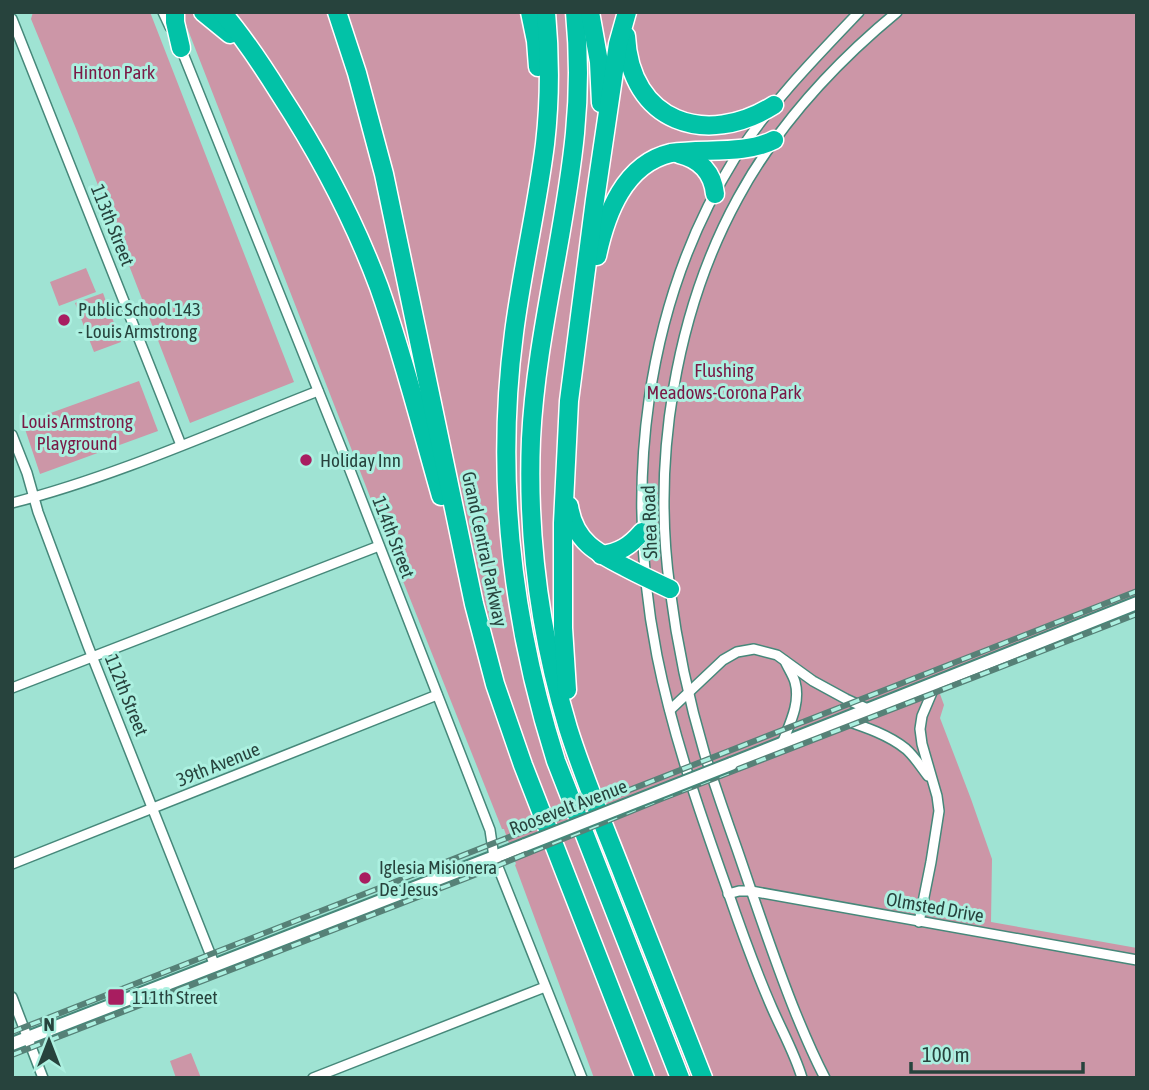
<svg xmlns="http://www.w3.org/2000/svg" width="1149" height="1090" font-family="'Asap Condensed',sans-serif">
	<rect width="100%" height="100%" fill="#9fe3d3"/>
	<!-- green -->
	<g fill="#cc96a7">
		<path d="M33,12H150L294,382L190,423L77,131L31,19Z"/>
		<path d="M181,12H1137V603L936,683L944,705L940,718L971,799L992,859L991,922L1137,948V1078H594L515,865L516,864L504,829H502L397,566Z"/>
		<path d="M86,268L96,292L59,306L50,282Z"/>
		<path d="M103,293L121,342L94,352L75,303Z"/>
		<path d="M139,381L158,431L40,474L23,423Z"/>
		<path d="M191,1053L201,1078H176L170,1061Z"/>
	</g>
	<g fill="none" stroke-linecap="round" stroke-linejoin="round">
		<defs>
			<g id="street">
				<path d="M163,12L170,27"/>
				<path d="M12,19L181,445"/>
				<path d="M180,46L348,465L490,830L494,857L582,1078"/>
				<path d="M12,435L27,473L38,512L88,646L215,966"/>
				<path d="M12,503C117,476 218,430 318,391"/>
				<path d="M12,688L379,546"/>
				<path d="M670,710L723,660L737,652L754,649L777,655L813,681L846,699L870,710"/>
				<path d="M844,720C865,727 889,735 906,749C915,757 921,767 928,776"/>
				<path d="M782,744C789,725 801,703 795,682C793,675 788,668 785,661"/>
				<path d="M12,864L437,695"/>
				<path d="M728,894L739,891H751L1137,960"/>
				<path d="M919,922L931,862L939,811L937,796L922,744L920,729L922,716L936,683"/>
				<path d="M12,997L43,1078"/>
				<path d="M313,1078L545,987"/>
				<path d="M802,1078C795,1054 782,1031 772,1008C755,969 741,930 727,889C700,813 673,736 657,656C624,488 643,306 735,158C770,104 815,58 859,12"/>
				<path d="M825,1078C814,1057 805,1036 796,1014C774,960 756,904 737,849C726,818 715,786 705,755C689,701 677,645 670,589C652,460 675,313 738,198C777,126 834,64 897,12"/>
			</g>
			<g id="secondary">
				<path d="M731,764L1137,603"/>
				<path d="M12,1044L525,845"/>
			</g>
			<g id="highway">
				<path d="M175,12V22L181,48"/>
				<path d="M203,12L230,34"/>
				<path d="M222,12C244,38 262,65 280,94C319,154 354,220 379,287C403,355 421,426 441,496"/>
				<path d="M337,12L357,73L384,174L474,604L495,684L523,765L645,1078"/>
				<path d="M530,12L536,41L538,67"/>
				<path d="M546,12C550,56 550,101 545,144C537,208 522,270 514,333C495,478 512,622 556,761L680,1078"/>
				<path d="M575,12C579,53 579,93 575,133C565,236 536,336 531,439C527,537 540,634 568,728C584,779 605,828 624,877C650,944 676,1011 703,1078"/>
				<path d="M590,12L599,62L601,103"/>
				<path d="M626,36C630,122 706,148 774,105"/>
				<path d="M679,154C700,159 713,173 715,194"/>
				<path d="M597,256C606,214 624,164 671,153C703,148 745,155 774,140"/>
				<path d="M569,506C574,541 597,553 625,567C640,575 655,582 670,589"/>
				<path d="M601,555C619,553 630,546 642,532"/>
				<path d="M567,690L563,628V523L569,401L595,200L618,44L627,12"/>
			</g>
		</defs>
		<!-- street casing -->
		<use href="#street" stroke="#46887a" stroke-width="12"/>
		<!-- secondary casing -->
		<use href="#secondary" stroke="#46887a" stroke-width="16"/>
		<!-- highway casing -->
		<use href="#highway" stroke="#fff" stroke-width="21"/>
		<!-- street -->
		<use href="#street" stroke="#fff" stroke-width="9"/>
		<!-- secondary -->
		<use href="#secondary" stroke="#fff" stroke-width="12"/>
		<!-- highway -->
		<use href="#highway" stroke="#02c2a7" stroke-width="18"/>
		<defs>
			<g id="rail">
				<path d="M12,1032L1137,591"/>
				<path d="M12,1055L472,876L661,799L1137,614"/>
			</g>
		</defs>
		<!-- rail casing -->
		<use href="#rail" stroke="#568177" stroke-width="6"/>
		<!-- rail -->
		<use href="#rail" stroke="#acf0e0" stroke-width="3.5" stroke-dasharray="10" stroke-linecap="butt"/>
		<defs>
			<path id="secondary-bridge" d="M525,845L731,764"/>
		</defs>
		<!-- secondary-bridge casing -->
		<use href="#secondary-bridge" stroke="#46887a" stroke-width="16" stroke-linecap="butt"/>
		<!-- secondary-bridge -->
		<use href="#secondary-bridge" stroke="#fff" stroke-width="12"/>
	</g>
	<!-- markers -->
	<g fill="#a81d60" stroke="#acf0e0" stroke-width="2.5">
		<circle cx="64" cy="320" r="7"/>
		<circle cx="306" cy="460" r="7"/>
		<circle cx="365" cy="878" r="7"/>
		<rect x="107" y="988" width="18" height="18" rx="3.5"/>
	</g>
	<g text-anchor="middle" stroke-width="6" stroke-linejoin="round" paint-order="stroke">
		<!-- park labels -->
		<g font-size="19" fill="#7a1845" stroke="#acf0e0">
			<text x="114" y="79">Hinton Park</text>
			<text x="724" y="377">Flushing<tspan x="724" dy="22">Meadows-Corona Park</tspan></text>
			<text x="77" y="428">Louis Armstrong<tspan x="77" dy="22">Playground</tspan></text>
		</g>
		<!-- street labels -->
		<g font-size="19" fill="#27433d" stroke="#acf0e0">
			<text transform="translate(113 225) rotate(68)" y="7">113th Street</text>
			<text transform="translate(649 522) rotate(-92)" y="7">Shea Road</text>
			<text transform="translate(394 537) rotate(69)" y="7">114th Street</text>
			<text transform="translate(485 549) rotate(78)" y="7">Grand Central Parkway</text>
			<text transform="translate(127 695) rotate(68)" y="7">112th Street</text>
			<text transform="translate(218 764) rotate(-22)" y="7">39th Avenue</text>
			<text transform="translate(568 807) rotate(-21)" y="7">Roosevelt Avenue</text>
			<text transform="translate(935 907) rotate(10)" y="7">Olmsted Drive</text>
		</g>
		<!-- poi labels -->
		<g font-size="19" fill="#27433d" stroke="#acf0e0" text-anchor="start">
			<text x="78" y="316">Public School 143<tspan x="78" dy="22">- Louis Armstrong</tspan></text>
			<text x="320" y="467">Holiday Inn</text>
			<text x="379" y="874">Iglesia Misionera<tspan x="379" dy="22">De Jesus</tspan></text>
			<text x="132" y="1004">111th Street</text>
		</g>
	</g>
	<!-- border -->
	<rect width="1149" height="1090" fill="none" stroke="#27433d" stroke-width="28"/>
	<!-- north arrow -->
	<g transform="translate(49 1041)" stroke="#acf0e0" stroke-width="5" paint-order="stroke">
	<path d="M0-5L12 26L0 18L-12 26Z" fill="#27433d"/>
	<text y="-10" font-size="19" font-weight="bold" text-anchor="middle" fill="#27433d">N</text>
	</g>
	<!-- scale -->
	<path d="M911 1062v10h172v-10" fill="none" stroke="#27433d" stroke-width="3.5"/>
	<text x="922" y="1062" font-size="21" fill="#27433d" stroke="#acf0e0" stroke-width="5" paint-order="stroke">100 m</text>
</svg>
